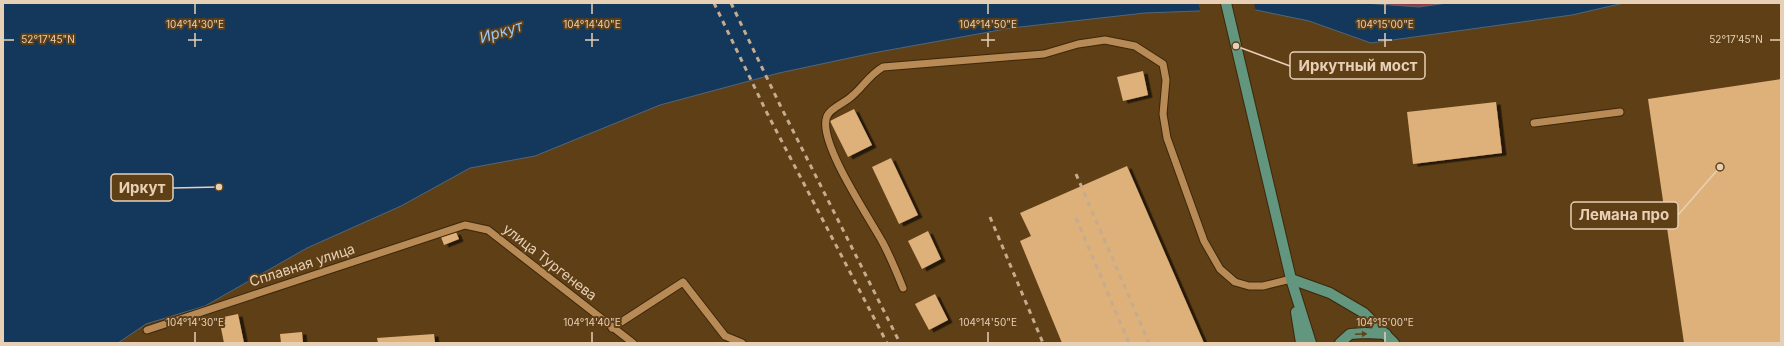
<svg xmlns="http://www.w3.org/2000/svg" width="1784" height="346" font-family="Inter,sans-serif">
	<defs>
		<filter id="shadow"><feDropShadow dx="4.5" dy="2.5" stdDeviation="0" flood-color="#0009"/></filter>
	</defs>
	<rect width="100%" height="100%" fill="#5e3f16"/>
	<!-- green -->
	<path fill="#8f3a4b" d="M1364,3H1447L1419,7Z"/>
	<!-- water -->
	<path fill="#13385b" stroke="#536676" d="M3,3H1364L1419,7L1447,3H1624L1572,15L1371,43L1309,21L1251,9L1145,13L1011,28L873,53L779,73L660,105L535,156L470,168L401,206L307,248L205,306L146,324L118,343H3Z"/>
	<!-- pier -->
	<path fill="#5e3f16" d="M1198,3H1254L1256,12L1201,13Z"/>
	<!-- building -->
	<g fill="#deb07a" filter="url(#shadow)">
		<path d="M1143,71L1148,95L1123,101L1117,77Z"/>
		<path d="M1781,79V343H1684L1648,99Z"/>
		<path d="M1496,102L1502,153L1413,164L1407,112Z"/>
		<path d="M854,109L872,145L848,157L830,121Z"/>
		<path d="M891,158L918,215L899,224L872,167Z"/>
		<path d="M1127,166L1204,343H1062L1020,241L1031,236L1020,213Z"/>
		<path d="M928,231L941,259L922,269L908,241Z"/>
		<path d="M456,232L459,239L444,245L441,237Z"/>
		<path d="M935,294L948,320L929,330L915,304Z"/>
		<path d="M238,314L244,343H224L219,318Z"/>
		<path d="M302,332L303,343H281L280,334Z"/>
		<path d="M434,334L435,343H378L377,338Z"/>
	</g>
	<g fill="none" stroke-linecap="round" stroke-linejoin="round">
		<defs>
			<g id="minor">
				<path d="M1534,123L1620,112"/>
				<path d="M903,288C897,273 891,258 883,243C869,217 821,147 826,120C827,109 845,103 852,96C864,86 868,76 883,67L1044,54L1078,44L1105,40L1135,46L1163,64L1166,80L1163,114L1167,138L1204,241L1220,269L1235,282L1249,286H1263L1291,279"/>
				<path d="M612,328L683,282L725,336L742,343"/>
				<path d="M147,330L465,225L488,230L633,343"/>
			</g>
			<g id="major">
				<path d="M1226,3L1291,279L1311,343"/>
				<path d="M1291,279L1330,293L1364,313L1394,343"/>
				<path d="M1296,312L1301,343"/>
				<path d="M1340,343L1350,334L1365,333L1386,334"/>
			</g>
		</defs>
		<!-- minor casing -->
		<use href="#minor" stroke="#3d270b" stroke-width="9"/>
		<!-- major casing -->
		<use href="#major" stroke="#3d270b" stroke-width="12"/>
		<!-- minor -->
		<use href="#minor" stroke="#b78a56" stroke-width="7"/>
		<!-- major -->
		<use href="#major" stroke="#62967e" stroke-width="10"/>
		<!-- rail -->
		<g stroke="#c6ac8e" stroke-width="3" stroke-dasharray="5 5" stroke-linecap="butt">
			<path d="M714,3L767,113L887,343"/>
			<path d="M731,3L780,105L900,343"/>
			<path d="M1076,174L1149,343"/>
			<path d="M990,217L1043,343"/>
			<path d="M1076,218L1129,343"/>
		</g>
	</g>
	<!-- one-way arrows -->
	<defs><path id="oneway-solid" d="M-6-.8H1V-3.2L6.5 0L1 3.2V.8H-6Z"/></defs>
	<use fill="#5e431b" href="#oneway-solid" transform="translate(1361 334) rotate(-3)"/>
	<!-- ticks -->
	<path fill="none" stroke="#e8d0b6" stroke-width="1.5" d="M195,4V14M592,4V14M988,4V14M1385,4V14M195,33V47M592,33V47M988,33V47M1385,33V47M4,40H14M188,40H202M585,40H599M981,40H995M1378,40H1392M1770,40H1780M195,332V342M592,332V342M988,332V342M1385,332V342"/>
	<g text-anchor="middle" stroke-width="4" stroke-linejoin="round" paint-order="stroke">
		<!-- street labels -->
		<g font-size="14" fill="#e8d0b6" stroke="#5e3f16">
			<text transform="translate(550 262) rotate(38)" y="5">улица Тургенева</text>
			<text transform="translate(302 265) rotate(-18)" y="5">Сплавная улица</text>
		</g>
		<!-- water labels -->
		<g font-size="15" font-style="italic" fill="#95c7fc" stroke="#5e3f16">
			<text transform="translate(501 32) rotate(-17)" y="5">Иркут</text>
		</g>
	</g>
	<g font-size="10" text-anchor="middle" fill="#e8d0b6" stroke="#5e3f16" stroke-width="4" stroke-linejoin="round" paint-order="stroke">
		<text x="195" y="28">104°14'30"E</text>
		<text x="592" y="28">104°14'40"E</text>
		<text x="988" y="28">104°14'50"E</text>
		<text x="1385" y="28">104°15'00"E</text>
		<text x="48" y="43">52°17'45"N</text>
		<text x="1736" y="43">52°17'45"N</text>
		<text x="195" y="326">104°14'30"E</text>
		<text x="592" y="326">104°14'40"E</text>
		<text x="988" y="326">104°14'50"E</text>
		<text x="1385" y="326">104°15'00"E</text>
	</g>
	<!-- callouts -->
	<path fill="none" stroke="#e8d0b6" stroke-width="1.5" d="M1236 46L1290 66M219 187L173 188M1720 167L1678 215"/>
	<g fill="#e8d0b6" stroke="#5e3f16" stroke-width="1.5">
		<circle cx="1236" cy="46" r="4"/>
		<circle cx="219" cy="187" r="4"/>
		<circle cx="1720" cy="167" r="4"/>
	</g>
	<g fill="#5e3f16" stroke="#e8d0b6" stroke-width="1.5">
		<rect x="1290" y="52" width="135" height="27" rx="4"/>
		<rect x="111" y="174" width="62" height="27" rx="4"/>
		<rect x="1571" y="202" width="107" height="27" rx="4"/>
	</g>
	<g font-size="15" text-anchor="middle" font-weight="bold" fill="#e8d0b6">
		<text x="1358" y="71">Иркутный мост</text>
		<text x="142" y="193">Иркут</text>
		<text x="1624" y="220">Лемана про</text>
	</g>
	<!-- border -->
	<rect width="1784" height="346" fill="none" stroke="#e8d0b6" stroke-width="8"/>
</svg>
